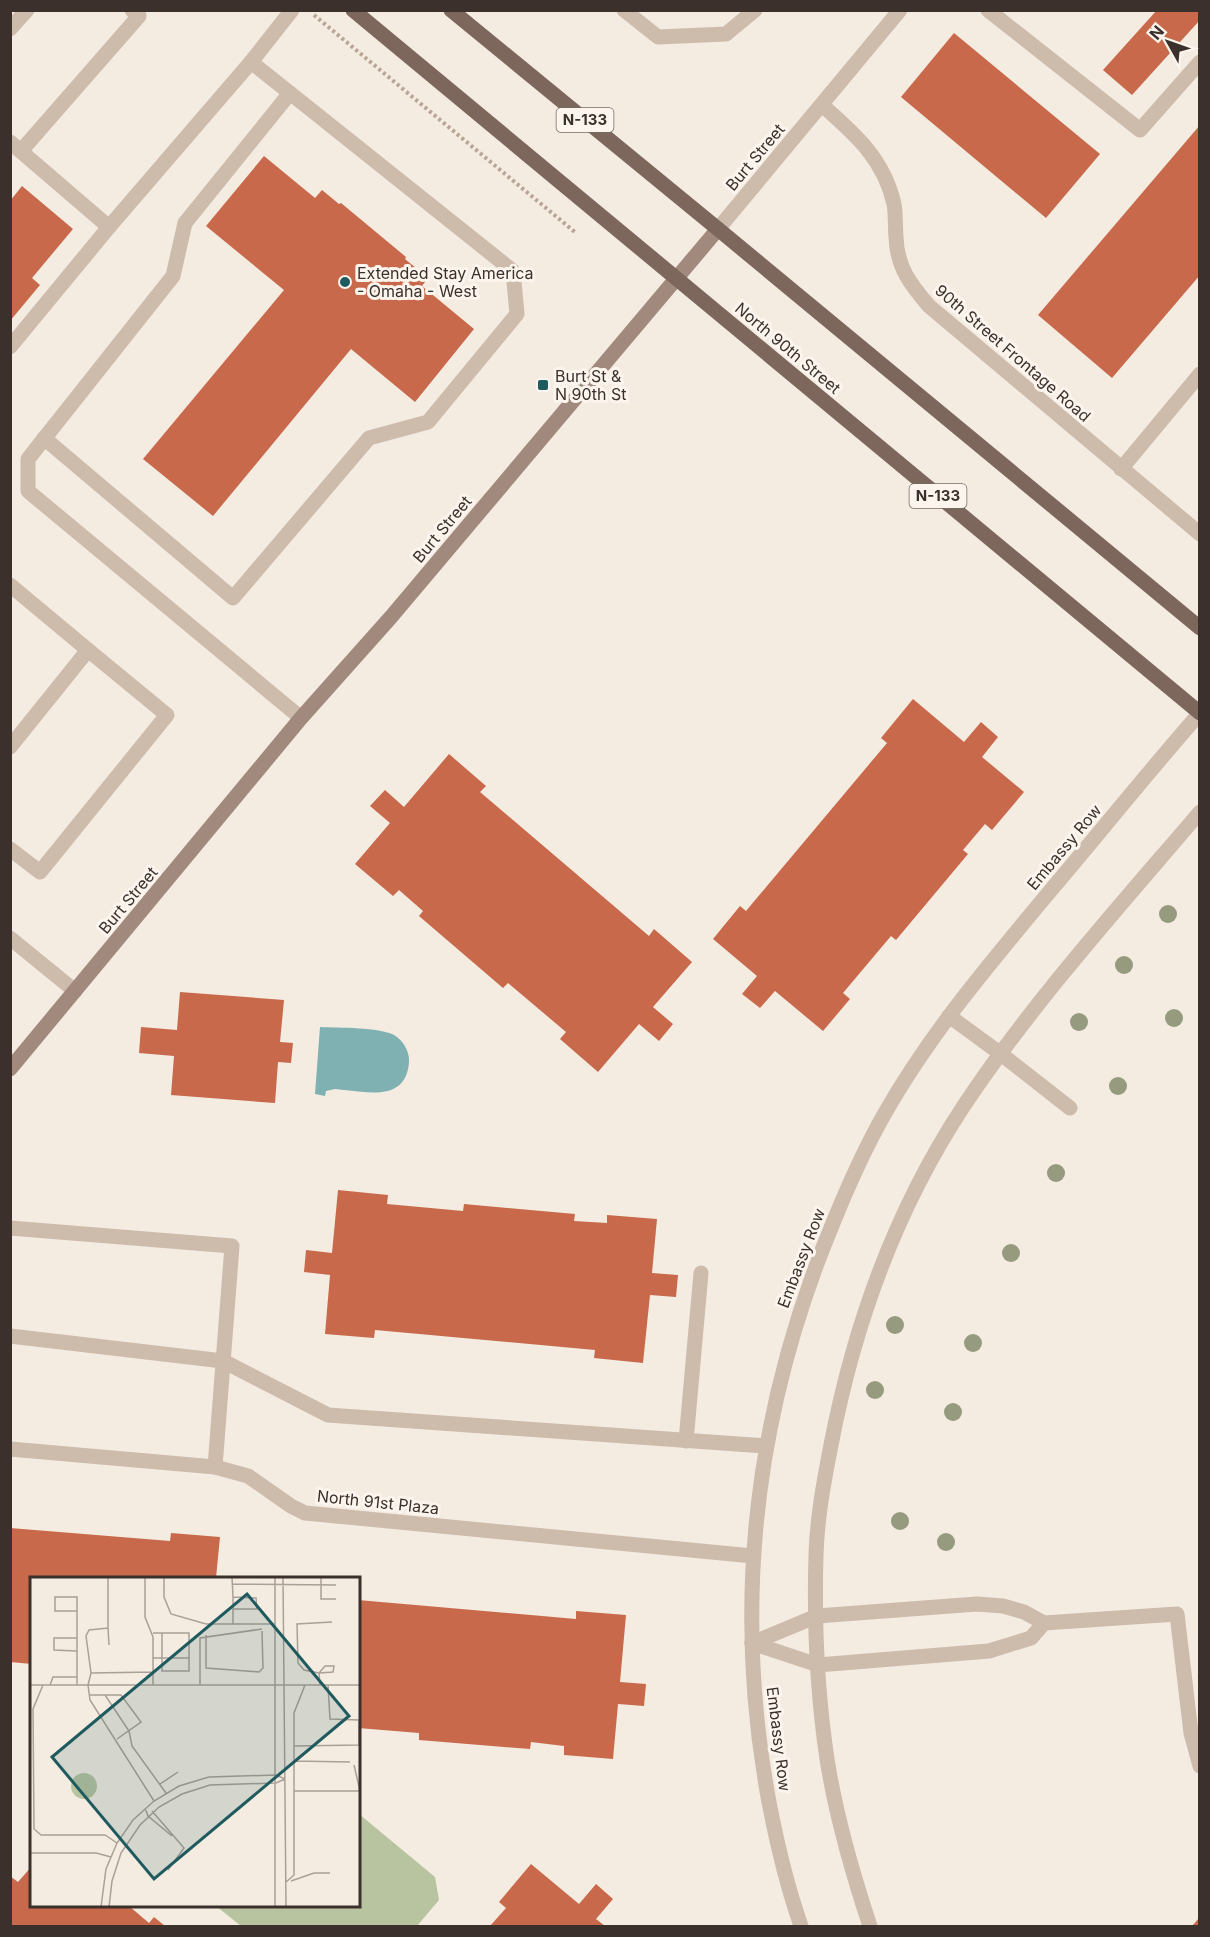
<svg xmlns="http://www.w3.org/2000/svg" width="1210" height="1937" font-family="Inter,sans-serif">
	<rect width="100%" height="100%" fill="#f4ebe1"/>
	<!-- green -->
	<path fill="#b8c4a0" d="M359,1814L435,1877L439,1900L417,1926H241L216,1906H358Z"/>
	<!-- water -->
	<path fill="#7fb0b2" d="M320,1027C339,1028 379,1027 394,1035C403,1040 410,1052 409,1062C406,1104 364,1091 335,1089L326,1091L325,1096L315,1094Z"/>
	<!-- building -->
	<g fill="#c8694b">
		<path d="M1157,10H1200V20L1132,95L1103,70Z"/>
		<path d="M954,33L1100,154L1046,218L901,97Z"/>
		<path d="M1200,125V275L1112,378L1038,315Z"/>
		<path d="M264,156L315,198L322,190L339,204L341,203L406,257L405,259L428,278L422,286L474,329L415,402L351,349L213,516L143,459L284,290L206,226Z"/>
		<path d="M22,186L73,229L32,278L40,285L10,321V201Z"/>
		<path d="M913,699L964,742L981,722L998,737L982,757L1024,792L992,830L985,824L963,850L968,854L896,940L891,936L843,993L850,999L823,1031L775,991L760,1008L742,994L757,976L713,939L740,906L746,911L887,743L881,738Z"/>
		<path d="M449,754L486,786L480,792L649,936L654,929L692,962L653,1007L673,1024L659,1041L639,1024L598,1072L560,1039L566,1032L508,983L503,988L419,916L423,911L399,890L393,896L355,864L390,823L370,806L385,790L404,807Z"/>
		<path d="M180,992L284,1000L280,1042L293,1043L291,1063L278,1062L275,1103L171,1095L174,1056L139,1053L141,1027L177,1030Z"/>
		<path d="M338,1190L388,1195L387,1204L463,1211L464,1204L575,1214L574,1221L607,1223V1215L657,1219L652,1273L678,1275L676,1297L650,1295L643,1363L594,1358L595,1350L375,1330L374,1338L325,1334L330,1275L304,1272L306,1250L332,1253Z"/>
		<path d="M10,1528L170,1541L171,1533L220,1537L216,1578H32V1664L10,1662Z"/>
		<path d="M358,1600L576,1619V1611L626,1615L620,1682L646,1684L644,1706L618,1704L613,1759L564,1755V1746L531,1742L530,1749L419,1740V1733L358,1728Z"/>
		<path d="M531,1864L579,1904L596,1884L613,1899L596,1919L605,1926H490L506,1908L499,1902Z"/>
		<path d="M32,1866V1906H129L149,1923L154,1917L165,1926H10V1876L18,1882Z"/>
		<path d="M1200,1917V1926H1192Z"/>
	</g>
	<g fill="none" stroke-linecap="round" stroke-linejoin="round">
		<!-- path -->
		<path stroke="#b9a596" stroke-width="4" stroke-dasharray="3 3" stroke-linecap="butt" d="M314,15L576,233"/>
		<!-- lane -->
		<g stroke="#cdbbac" stroke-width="15">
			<path d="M624,10L658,37L726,34L755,10"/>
			<path d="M988,10L1140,130L1200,62"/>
			<path d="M10,29L27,10"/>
			<path d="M251,62L290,93L185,223L173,276L28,459V491L301,718"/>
			<path d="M10,142L109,227"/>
			<path d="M21,151L139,16L132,10"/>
			<path d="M10,347L109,227L251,62L292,10"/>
			<path d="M44,438L233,598L369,438L428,422L517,314L513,271L290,93"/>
			<path d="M1121,469L1200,374"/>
			<path d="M10,585L88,650L10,747"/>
			<path d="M10,849L40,872L167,715L88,650"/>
			<path d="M10,938L75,991"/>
			<path d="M949,1016L1001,1054L1070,1108"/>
			<path d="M10,1228L232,1246L215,1467"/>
			<path d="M10,1336L223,1361L328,1415L766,1446"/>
			<path d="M686,1441L701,1273"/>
			<path d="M752,1643L817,1616L977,1604L1003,1606L1024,1612L1044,1623L1177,1614L1191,1733L1200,1766"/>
			<path d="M752,1643L818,1665L989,1651L1031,1638L1044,1623"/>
		</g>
		<!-- street -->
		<g stroke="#cdbbac" stroke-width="15">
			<path d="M822,105C855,134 884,159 894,204C896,215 895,226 896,237C897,267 910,284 929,306L1200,534"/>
			<path d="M718,229L900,10"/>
			<path d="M10,1449L215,1467L248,1476L291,1506L305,1513L753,1556"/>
			<path d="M801,1926C787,1886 777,1844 769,1802C732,1603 755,1410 833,1223C848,1186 865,1148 885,1113C931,1032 992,961 1051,890C1101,831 1149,771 1200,713"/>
			<path d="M870,1926C852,1872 836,1816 827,1759C817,1692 814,1623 816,1555C817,1518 824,1481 831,1445C854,1325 896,1209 963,1107C1033,1002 1118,908 1200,812"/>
		</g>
		<!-- secondary -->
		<path stroke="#a18a7d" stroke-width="15" d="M10,1069L301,718L391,617L718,229"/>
		<!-- primary -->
		<g stroke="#7d675c" stroke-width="15">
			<path d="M353,10L1200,713"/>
			<path d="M451,10L718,229L1200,628"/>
		</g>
	</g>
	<!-- trees -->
	<g fill="#969b7f">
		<circle cx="1168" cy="914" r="9"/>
		<circle cx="1124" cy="965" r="9"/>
		<circle cx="1174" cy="1018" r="9"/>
		<circle cx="1079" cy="1022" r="9"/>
		<circle cx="1118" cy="1086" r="9"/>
		<circle cx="1056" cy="1173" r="9"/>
		<circle cx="1011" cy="1253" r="9"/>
		<circle cx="895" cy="1325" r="9"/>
		<circle cx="973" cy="1343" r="9"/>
		<circle cx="875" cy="1390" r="9"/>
		<circle cx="953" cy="1412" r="9"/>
		<circle cx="900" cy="1521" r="9"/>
		<circle cx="946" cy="1542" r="9"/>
	</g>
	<!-- markers -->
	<g fill="#1f5a5e" stroke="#fbf5ee" stroke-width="2">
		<circle cx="345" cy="282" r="6"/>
		<rect x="537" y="379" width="12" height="12" rx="3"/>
	</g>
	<g text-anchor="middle" stroke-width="6" stroke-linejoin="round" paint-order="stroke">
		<!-- shield labels -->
		<g fill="#fbf5ee" stroke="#756b66" stroke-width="1.5">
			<rect x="556.5" y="108" width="57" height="24" rx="4.5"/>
			<rect x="909.5" y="484" width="57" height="24" rx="4.5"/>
		</g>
		<g font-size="15" font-weight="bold" fill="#3b302b">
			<text x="585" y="125">N-133</text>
			<text x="938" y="501">N-133</text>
		</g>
		<!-- street labels -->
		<g font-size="16" fill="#3b302b" stroke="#fbf5ee">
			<text transform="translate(755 157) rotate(-50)" y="6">Burt Street</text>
			<text transform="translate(788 348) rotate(40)" y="6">North 90th Street</text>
			<text transform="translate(1013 353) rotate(41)" y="6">90th Street Frontage Road</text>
			<text transform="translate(442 529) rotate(-50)" y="6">Burt Street</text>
			<text transform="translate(1064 847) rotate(-50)" y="6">Embassy Row</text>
			<text transform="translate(128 900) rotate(-50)" y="6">Burt Street</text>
			<text transform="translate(801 1258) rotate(-69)" y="6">Embassy Row</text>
			<text transform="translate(378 1502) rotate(6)" y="6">North 91st Plaza</text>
			<text transform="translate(779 1739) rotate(83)" y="6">Embassy Row</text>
		</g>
		<!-- poi labels -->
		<g font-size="16" fill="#3b302b" stroke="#fbf5ee" text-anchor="start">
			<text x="357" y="279">Extended Stay America<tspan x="357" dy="18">- Omaha - West</tspan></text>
			<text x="555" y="382">Burt St &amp;<tspan x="555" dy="18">N 90th St</tspan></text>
		</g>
	</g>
	<!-- overview -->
	<g transform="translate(30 1577)">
		<rect width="330" height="330" fill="#f4ebe1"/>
		<path d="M41 209a13 13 0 1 1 26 0a13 13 0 1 1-26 0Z" fill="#b8c4a0"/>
		<path fill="none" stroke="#aaa098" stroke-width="1.5" d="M78,0V51M115,0V40L123,60V108M134,0V20L141,37L176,47H245M202,0L203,20M253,0L256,330M291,0V22H306M202,7L306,8M203,47V20L226,21L227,32H203M123,56H159V81H123M132,56V94H159V81M176,58V91L229,95L233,91L232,54M47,74L24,73V61H47M123,95L61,96L58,108L60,123L124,224M61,96L56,59L59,53L78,51L79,68M0,108H330M13,108L3,132L4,252L11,258H75L87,266M20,108L23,100H47M47,108V20H25V34H47M170,108V61L232,52M290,108L289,96L295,89H304L303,95L289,96L274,93L268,86L267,47L302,45M59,118H91L111,145L87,162M75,118L99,154L102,169L136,216M264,169L329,168V143L300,142L298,108M264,184L320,185M324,188L330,214M130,207L148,195M264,214H330M115,231L118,239L142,259M122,234L154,271L138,293M0,276H66L81,280M261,304L284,296H300M255,306L264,298V136L275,108M71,330L76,292L87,266L103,243L124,224L149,209L179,200L246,198L255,202M79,330L82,304L91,276L110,248L129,230L152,217L180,208L246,206L255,202M245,330V0"/>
		<path fill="#1f5a5e" fill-opacity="0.15" stroke="#1f5a5e" stroke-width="3" d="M217,17L319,139L124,302L22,180Z"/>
		<rect width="330" height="330" fill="none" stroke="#3b302b" stroke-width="3"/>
	</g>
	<!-- border -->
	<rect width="1210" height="1937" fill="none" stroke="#3b302b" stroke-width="24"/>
	<!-- north arrow -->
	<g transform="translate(1168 42) rotate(310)" stroke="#fbf5ee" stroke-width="4.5" paint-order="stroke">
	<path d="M0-4.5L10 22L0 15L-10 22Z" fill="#3b302b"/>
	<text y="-9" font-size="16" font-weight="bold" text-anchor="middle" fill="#3b302b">N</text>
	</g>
</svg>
